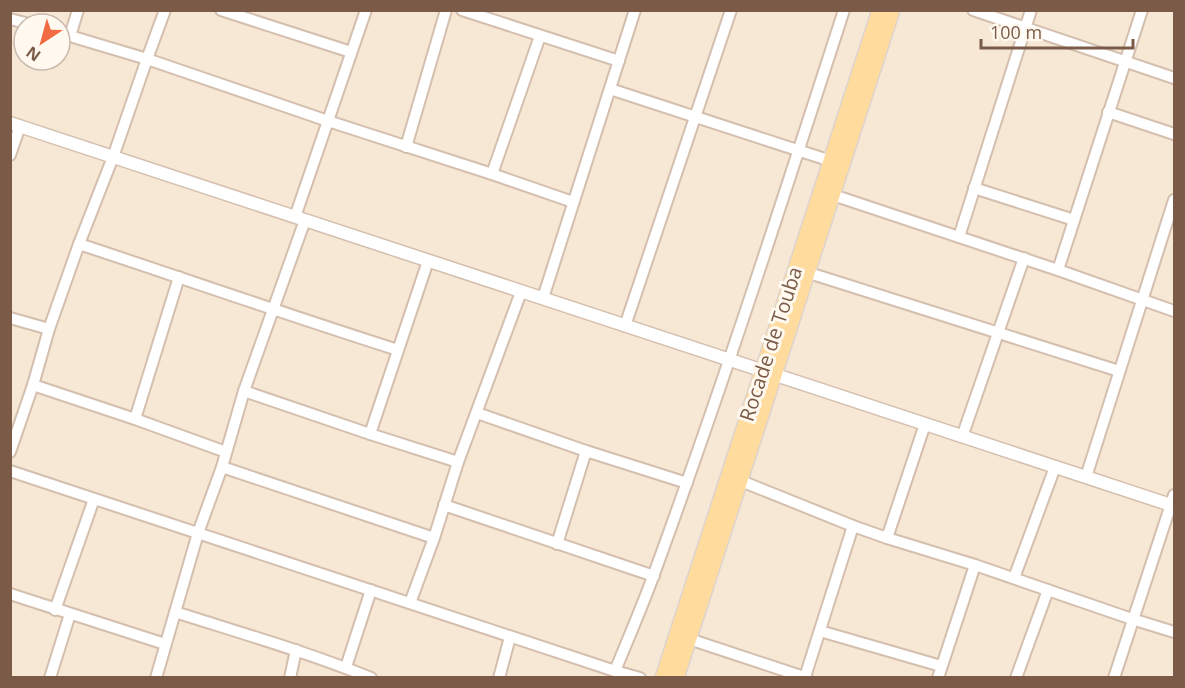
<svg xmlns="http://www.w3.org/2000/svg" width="1185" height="688" font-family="'Open Sans',sans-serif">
	<rect width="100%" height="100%" fill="#fef6e7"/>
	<!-- residential -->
	<path fill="#f7e8d5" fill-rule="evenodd" d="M11,11H1174V677H11ZM24,24H60V60H24Z"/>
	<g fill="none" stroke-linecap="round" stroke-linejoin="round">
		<defs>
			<g id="minor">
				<path d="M221,10L351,52"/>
				<path d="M462,10L619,61"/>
				<path d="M973,10L1174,78"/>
				<path d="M10,19L29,24"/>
				<path d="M60,33L147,59L328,121L492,174L573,202"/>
				<path d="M70,36L78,10"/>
				<path d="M610,89L831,161"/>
				<path d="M1108,112L1174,134"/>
				<path d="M406,147L446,10"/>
				<path d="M10,155L20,126"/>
				<path d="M492,174L540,36"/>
				<path d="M974,188L1074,220"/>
				<path d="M833,195L1058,270L1174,311"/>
				<path d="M295,217L366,10"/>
				<path d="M959,237L1031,10"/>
				<path d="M79,244C185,279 291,316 398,350"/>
				<path d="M1058,270L1142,10"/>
				<path d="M806,272L1119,371"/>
				<path d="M543,298L635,10"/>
				<path d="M10,318L49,329"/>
				<path d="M625,326L731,10"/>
				<path d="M33,385L135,419L226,452"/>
				<path d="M244,391L370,434L458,462"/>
				<path d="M477,413L586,451L687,483"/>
				<path d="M135,419L179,277"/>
				<path d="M370,434L428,261"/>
				<path d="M962,437L1024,258"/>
				<path d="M10,452L33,385L49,329L79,244L113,157L147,59L165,10"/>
				<path d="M222,467L434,538"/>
				<path d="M10,471L615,671L640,678"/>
				<path d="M1086,477L1174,200"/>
				<path d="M736,479L853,526L887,538L975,565L1132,619L1174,632"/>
				<path d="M444,505L654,576"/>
				<path d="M887,538L925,424"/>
				<path d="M557,544L586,451"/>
				<path d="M1014,578L1055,467"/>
				<path d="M10,594L165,644"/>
				<path d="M410,603L434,538L458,462L521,292"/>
				<path d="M55,610L94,499"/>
				<path d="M175,612C241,633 307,652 371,678"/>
				<path d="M820,631L941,666"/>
				<path d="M689,639L807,678"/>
				<path d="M346,667L371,590"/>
				<path d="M615,671C628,639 642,607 654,574C722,388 783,199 844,10"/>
				<path d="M805,677L853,526"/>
				<path d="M50,678L70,614"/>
				<path d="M156,678L198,533L222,467L244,391L305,220"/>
				<path d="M290,678L296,650"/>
				<path d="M499,678L510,637"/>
				<path d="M938,678L975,565"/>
				<path d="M1016,678L1048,590"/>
				<path d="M1114,678L1174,495"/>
			</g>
			<path id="tertiary" d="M10,123L1174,506"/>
			<g id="primary">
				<path d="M663,678L880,10"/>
				<path d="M676,678L892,10"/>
			</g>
		</defs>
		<!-- minor casing -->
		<use href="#minor" stroke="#d4bfae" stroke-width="14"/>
		<!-- tertiary casing -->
		<use href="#tertiary" stroke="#d4bfae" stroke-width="15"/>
		<!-- primary casing -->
		<use href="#primary" stroke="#ddd4cf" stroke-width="18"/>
		<!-- minor -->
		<use href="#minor" stroke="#fff" stroke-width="10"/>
		<!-- tertiary -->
		<use href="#tertiary" stroke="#fff" stroke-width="12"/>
		<!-- primary -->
		<use href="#primary" stroke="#ffdb9e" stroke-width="15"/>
	</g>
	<g text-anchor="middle" stroke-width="6" stroke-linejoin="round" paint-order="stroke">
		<!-- street labels -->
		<g font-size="20" fill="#7b5b48" stroke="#fff9f0">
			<text transform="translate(771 344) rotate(-72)" y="7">Rocade de Touba</text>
		</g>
	</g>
	<!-- border -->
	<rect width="1185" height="688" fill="none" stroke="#7b5b48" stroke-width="24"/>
	<!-- north arrow -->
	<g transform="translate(42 42) rotate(216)"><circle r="28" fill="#fff9f0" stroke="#cabaad" stroke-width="1.5"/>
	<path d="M0-4.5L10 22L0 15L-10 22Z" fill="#f26b42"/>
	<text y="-9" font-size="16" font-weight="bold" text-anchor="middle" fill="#7b5b48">N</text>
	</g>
	<!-- scale -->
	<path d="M981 39v9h152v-9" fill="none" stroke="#7b5b48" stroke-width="3"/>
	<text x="990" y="39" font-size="18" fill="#7b5b48" stroke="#fff9f0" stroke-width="4.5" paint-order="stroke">100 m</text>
</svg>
